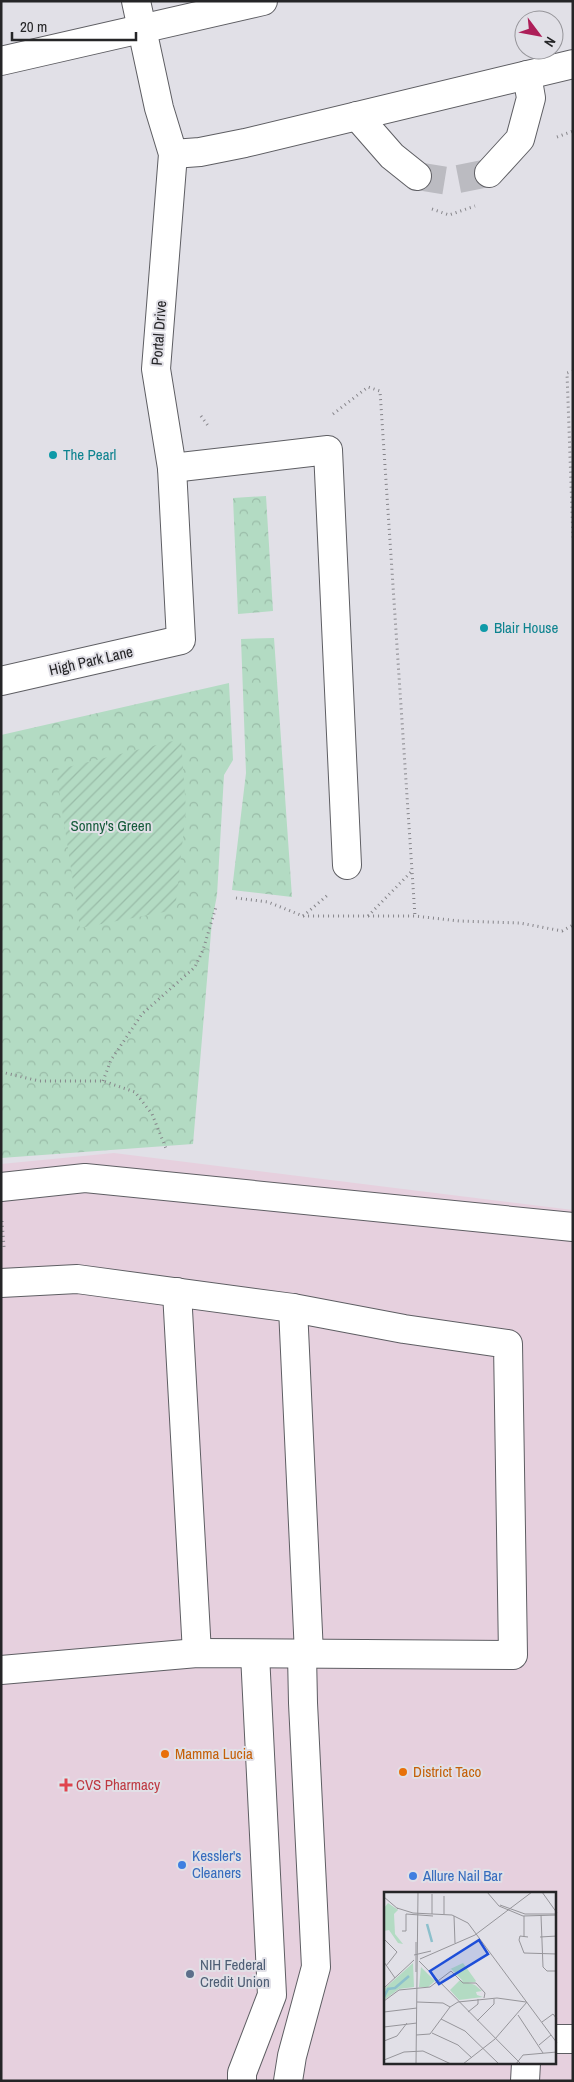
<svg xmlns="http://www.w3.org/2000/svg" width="574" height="2082" font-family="'Archivo Narrow',sans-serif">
	<defs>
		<pattern id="park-crowns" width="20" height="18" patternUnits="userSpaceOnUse" patternTransform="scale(1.25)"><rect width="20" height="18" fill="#b3dbc3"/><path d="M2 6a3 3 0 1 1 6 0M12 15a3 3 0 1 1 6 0" fill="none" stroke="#9abca8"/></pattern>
		<pattern id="garden-furrows" width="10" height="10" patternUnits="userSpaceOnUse" patternTransform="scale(1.25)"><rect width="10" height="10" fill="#b3dbc3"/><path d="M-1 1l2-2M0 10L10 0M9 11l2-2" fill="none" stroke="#9abca8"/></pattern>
	</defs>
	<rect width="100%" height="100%" fill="#e1e0e7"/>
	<!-- commercial -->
	<path fill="#e6d0de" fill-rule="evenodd" d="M114,1153L573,1210V2081H1V1164ZM385,1893H555V2063H385Z"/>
	<!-- park -->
	<g fill="url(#park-crowns)">
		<path d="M266,496L273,611L238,614L233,498Z"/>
		<path d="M274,638L292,897L232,890L246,773L241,639Z"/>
		<path d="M229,683L233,760L224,775L217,895L212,921L193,1144L1,1158V735Z"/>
	</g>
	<!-- garden -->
	<path fill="url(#garden-furrows)" d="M181,739L186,810L175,910L80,928L56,770Z"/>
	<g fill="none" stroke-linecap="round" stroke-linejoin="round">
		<!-- minor-tunnel -->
		<path stroke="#bbbbc1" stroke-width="28" stroke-dasharray="28 14" stroke-linecap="butt" d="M417,176L448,181L489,173"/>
		<defs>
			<g id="minor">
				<path d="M1,61L263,1"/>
				<path d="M357,116L392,156L417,176"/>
				<path d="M173,154L200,152L245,143L573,64"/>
				<path d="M489,173L520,139L531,98L527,75"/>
				<path d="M172,468L328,450L347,865"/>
				<path d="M1,681L181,640L172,468L156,369L173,154L159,108L136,1"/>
				<path d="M1,1187L85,1178L573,1227"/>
				<path d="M1,1283L77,1279L293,1308L404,1329L508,1344L513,1655L197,1653L1,1670"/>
				<path d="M177,1292L197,1653"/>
				<path d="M293,1308L309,1654"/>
				<path d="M555,2039H573"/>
				<path d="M242,2081V2073L272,1995L255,1654"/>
				<path d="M288,2081L292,2056L316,1967L303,1703L302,1654"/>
				<path d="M525,2081L526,2063"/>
			</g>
		</defs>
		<!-- minor casing -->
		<use href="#minor" stroke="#5e5e63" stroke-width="30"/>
		<!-- path -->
		<g stroke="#86858a" stroke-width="3" stroke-dasharray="1 4" stroke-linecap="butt">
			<path d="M557,137L573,131"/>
			<path d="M432,209L449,215L475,206"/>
			<path d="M573,371L567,373L573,539"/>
			<path d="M333,414L368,387L380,391L415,916"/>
			<path d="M201,416L209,427"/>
			<path d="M236,898L268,902L303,916H415L459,921L520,923L562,931L573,925"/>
			<path d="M303,916L329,894"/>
			<path d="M368,916L411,872"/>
			<path d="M1,1072L39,1081H103L135,1092L152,1114L167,1151"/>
			<path d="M103,1081L111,1060L142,1014L195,967L203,950L216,907"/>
			<path d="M2,1221L4,1247"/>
		</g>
		<!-- minor -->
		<use href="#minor" stroke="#fff" stroke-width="28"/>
	</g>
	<!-- markers -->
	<g fill="#0f9aa8" stroke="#e1e0e7" stroke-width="2">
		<circle cx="53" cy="455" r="5"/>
		<circle cx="484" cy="628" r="5"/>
	</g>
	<g fill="#e8710a" stroke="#e1e0e7" stroke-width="2">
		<circle cx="165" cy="1754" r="5"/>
		<circle cx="403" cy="1772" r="5"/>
	</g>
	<path fill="#e0444e" stroke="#e1e0e7" stroke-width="2" d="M63.5 1777.5h5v5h5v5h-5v5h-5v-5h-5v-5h5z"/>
	<g fill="#3f7fe0" stroke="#e1e0e7" stroke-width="2">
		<circle cx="182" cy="1865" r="5"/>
		<circle cx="413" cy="1876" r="5"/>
	</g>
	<circle fill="#5c6f8a" stroke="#e1e0e7" stroke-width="2" cx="190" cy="1974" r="5"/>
	<g text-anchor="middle" stroke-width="4" stroke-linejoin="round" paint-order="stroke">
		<!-- street labels -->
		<g font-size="15" fill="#252527" stroke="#e1e0e7">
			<text transform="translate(159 333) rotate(-86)" y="5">Portal Drive</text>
			<text transform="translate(91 661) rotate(-13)" y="5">High Park Lane</text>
		</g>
		<!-- culture labels -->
		<g font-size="15" fill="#0d838f" stroke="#e1e0e7" text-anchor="start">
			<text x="63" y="460">The Pearl</text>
			<text x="494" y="633">Blair House</text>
		</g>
		<!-- park labels -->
		<g font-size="15" fill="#155b3b" stroke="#e1e0e7">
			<text x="111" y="831">Sonny's Green</text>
		</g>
		<!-- food labels -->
		<g font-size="15" fill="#c56008" stroke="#e1e0e7" text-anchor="start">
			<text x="175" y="1759">Mamma Lucia</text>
			<text x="413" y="1777">District Taco</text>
		</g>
		<!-- health labels -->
		<g font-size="15" fill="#be3a42" stroke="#e1e0e7" text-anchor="start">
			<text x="76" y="1790">CVS Pharmacy</text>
		</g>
		<!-- shop labels -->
		<g font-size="15" fill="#366cbe" stroke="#e1e0e7" text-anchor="start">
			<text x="192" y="1861">Kessler's<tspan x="192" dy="17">Cleaners</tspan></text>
			<text x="423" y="1881">Allure Nail Bar</text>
		</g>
		<!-- service labels -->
		<g font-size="15" fill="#4e5e75" stroke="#e1e0e7" text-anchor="start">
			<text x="200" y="1970">NIH Federal<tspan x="200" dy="17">Credit Union</tspan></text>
		</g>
	</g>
	<!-- overview -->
	<g transform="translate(384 1892)">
		<rect width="172" height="172" fill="#e1e0e7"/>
		<path d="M4,11L14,18L10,22L11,42L19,52L14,51L5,38L0,39V16Z" fill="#b3dbc3"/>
		<path d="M29,71L30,95L15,97L0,108V97ZM79,71L92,89L91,90L81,91L67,77L62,79ZM37,75L51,89L44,95H35ZM76,88L91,93L98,99L92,100L93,103L99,105L75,108L66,98Z" fill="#b3dbc3"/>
		<path fill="none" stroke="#8cc0cc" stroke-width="2.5" d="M43,32L48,50M0,105L4,97L11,96L25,84"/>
		<path fill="none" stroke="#96959a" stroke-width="1" d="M103,0L115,14L139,24L173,23M158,0L173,21M48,2V22M0,5L14,17M116,13L141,22H173M13,16L29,21L68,23L84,31L173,151M22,22L49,24M60,22V4M157,23L159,75L163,79H173M70,24L71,51M140,24V45M18,39H22V22M144,45L136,44L135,48L140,61L173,62M156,45L173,44M0,47L13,60L2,74M30,63L47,59M36,67L91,43L148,0M35,69L137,172M0,70L11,86M32,80V50M0,96L30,68M0,109L15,98L46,95L67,79L79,91H92L101,101L100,106M33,110L59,111L66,115M0,120L33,116M84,120L94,112V107M134,123L159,161M57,127L81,139L115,172M93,129L110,112V107M158,130L169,122L173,127M0,135L33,131M48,141L74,153L88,166M32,143L46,142L66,115L74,110L113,106L142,110M0,149L13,144L23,131M155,153L167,143M0,168L20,160L39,159L67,172M32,172L34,0M79,172L111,147L143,110M132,172L139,163L173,160"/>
		<path fill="#1d4ed8" fill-opacity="0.15" stroke="#1d4ed8" stroke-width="2.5" d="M95,48L104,62L55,92L46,79Z"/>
		<rect width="172" height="172" fill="none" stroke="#252527" stroke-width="2.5"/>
	</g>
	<!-- border -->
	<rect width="574" height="2082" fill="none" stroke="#252527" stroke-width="5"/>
	<!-- north arrow -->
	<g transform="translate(539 35) rotate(122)"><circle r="24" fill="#e1e0e7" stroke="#96959a"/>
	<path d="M0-4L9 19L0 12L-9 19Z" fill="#ad1e58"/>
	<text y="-8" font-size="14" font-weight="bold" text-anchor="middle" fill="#252527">N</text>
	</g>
	<!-- scale -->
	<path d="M12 32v8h124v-8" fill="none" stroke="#252527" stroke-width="2.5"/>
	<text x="20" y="32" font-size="15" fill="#252527" stroke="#e1e0e7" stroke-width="4" paint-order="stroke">20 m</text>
</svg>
